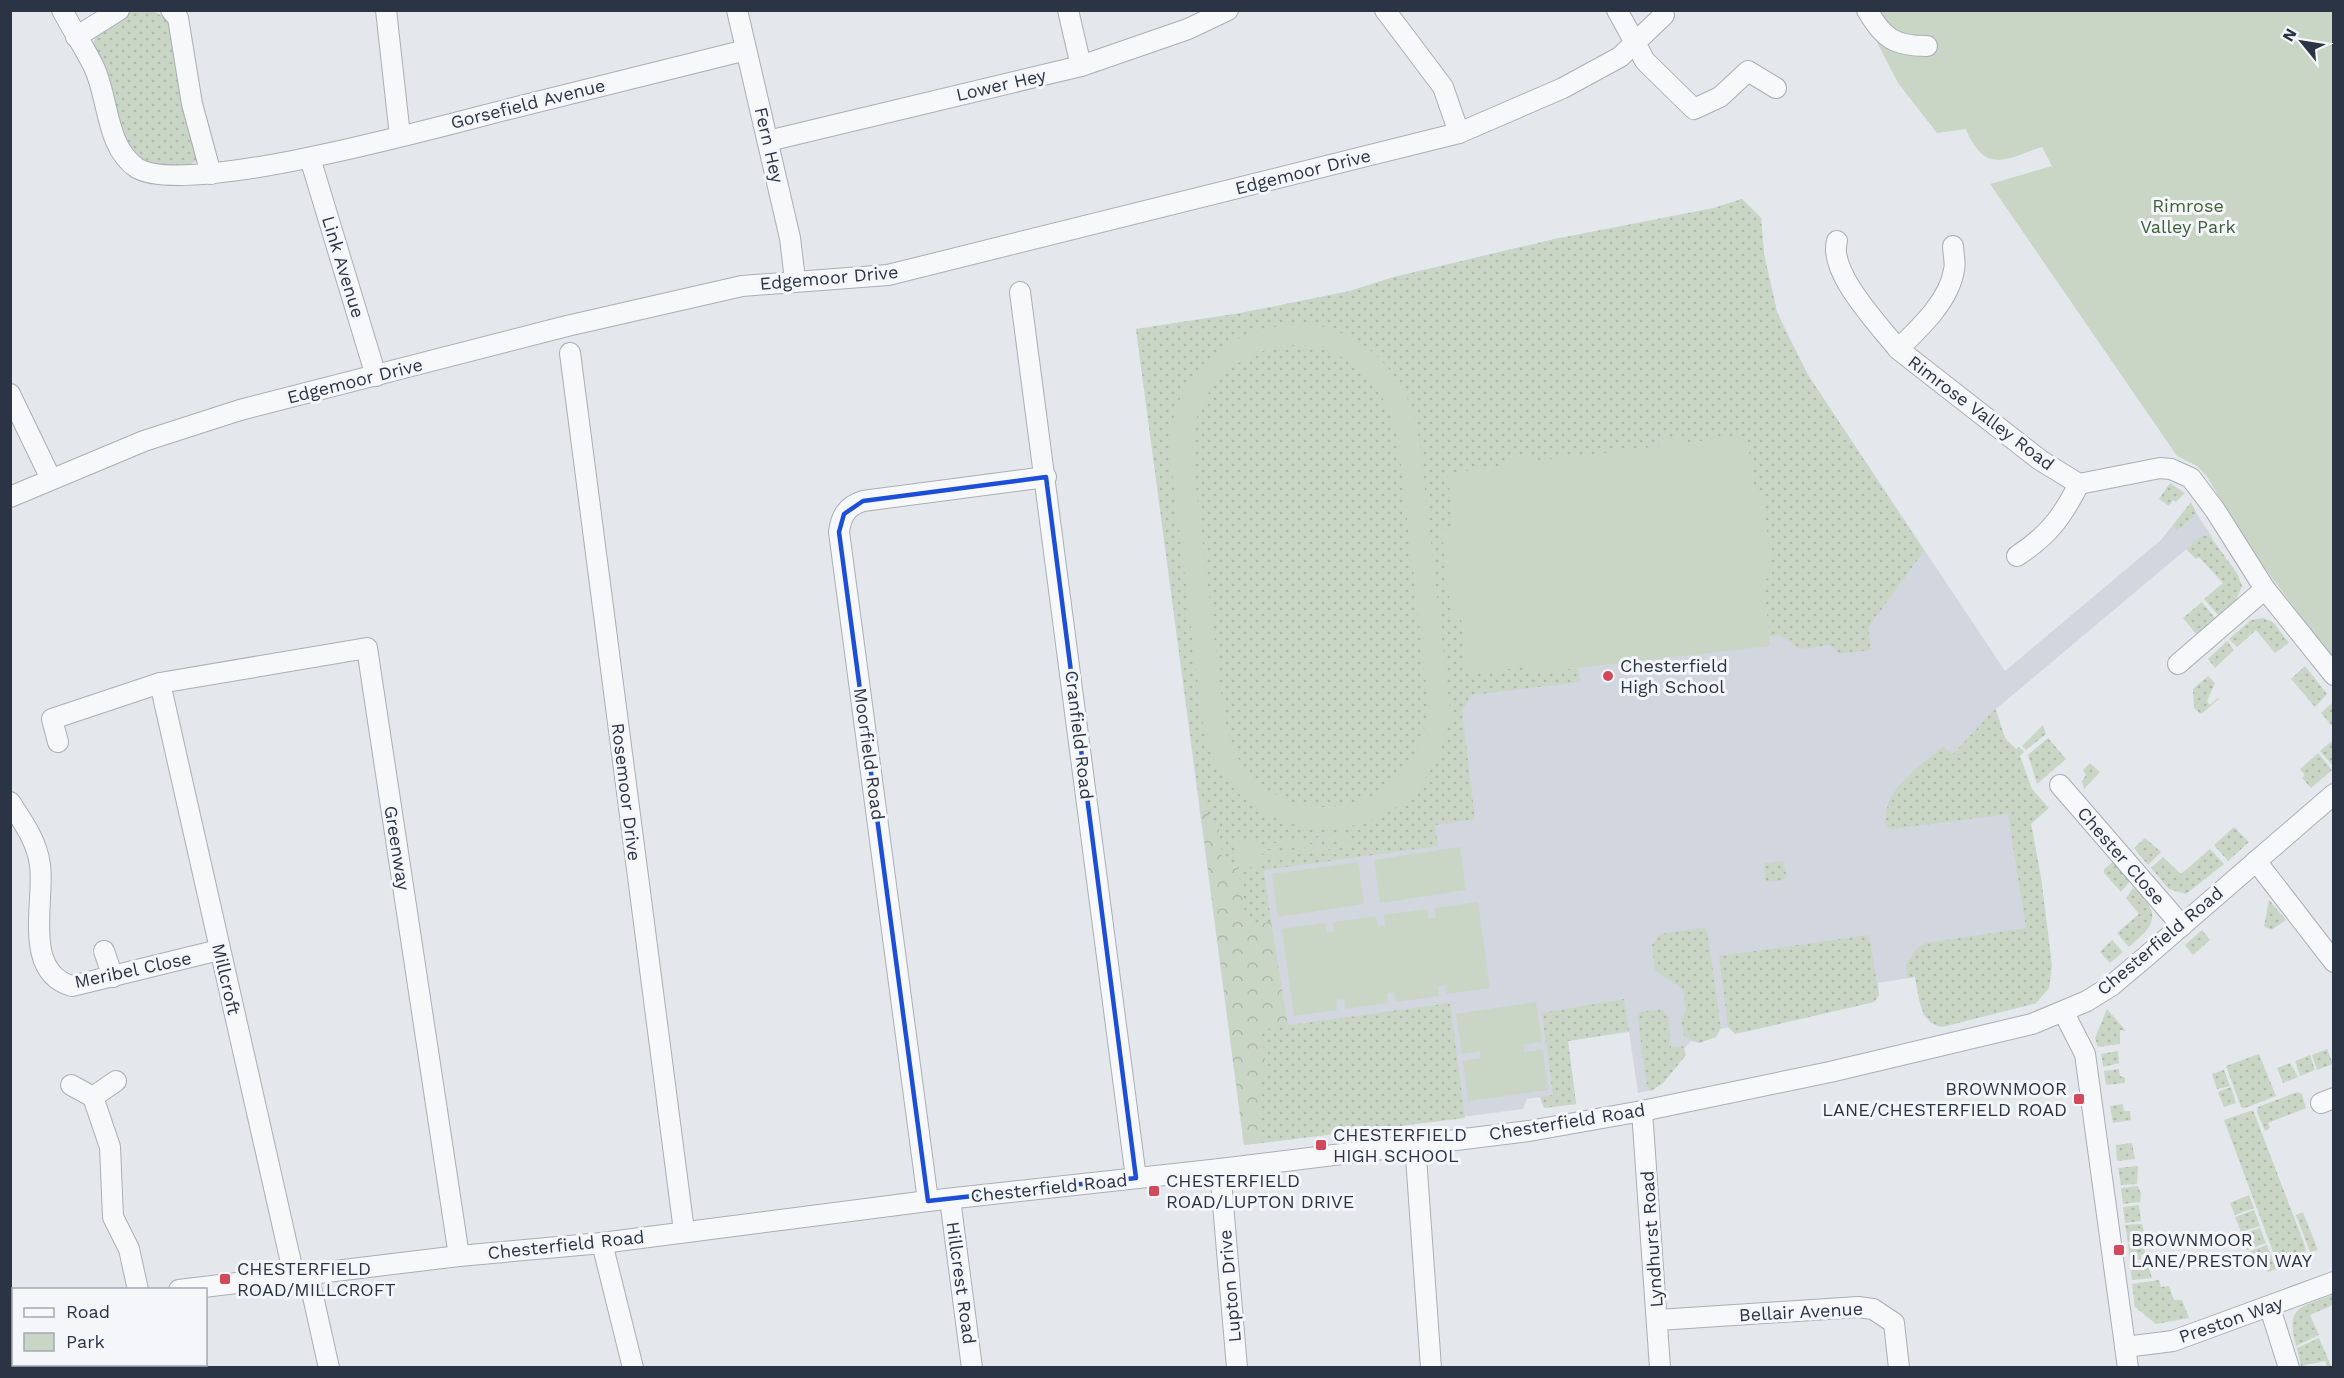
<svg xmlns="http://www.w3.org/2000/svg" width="2344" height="1378" font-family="'Work Sans',sans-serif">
	<defs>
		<pattern id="grass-dots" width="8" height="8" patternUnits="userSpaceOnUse" patternTransform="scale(1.5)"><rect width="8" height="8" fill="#c9d6c5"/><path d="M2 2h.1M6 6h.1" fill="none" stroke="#adb8ab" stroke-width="1.8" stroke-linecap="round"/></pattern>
		<pattern id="forest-crowns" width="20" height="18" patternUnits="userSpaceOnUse" patternTransform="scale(1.5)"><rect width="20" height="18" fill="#c9d6c5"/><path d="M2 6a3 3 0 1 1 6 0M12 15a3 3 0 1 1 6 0" fill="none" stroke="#adb8ab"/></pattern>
	</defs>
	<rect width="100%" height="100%" fill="#e4e7ec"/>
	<!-- built -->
	<path fill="#d2d6de" d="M1742,199L1761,218L1764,254L1777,312L1808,375L2005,671L2161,540L2172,526L2177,531L2197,514L2214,540L2209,535L2202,536L1996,709L2031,823L2041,878L2051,957L2049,988L2036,1003L1942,1027L1931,1023L1923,1014L1915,977L1878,983L1879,995L1874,1002L1735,1034L1730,1027L1720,1029L1716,1037L1699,1043L1691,1041L1684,1049L1686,1055L1663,1083L1652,1090L1638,1093L1629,1032L1568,1041L1576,1104L1544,1108L1540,1097L1527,1099L1523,1109L1244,1145L1136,329L1241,313L1350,291L1394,277L1555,239L1714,208Z"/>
	<!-- grass -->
	<g fill="url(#grass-dots)" fill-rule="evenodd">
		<path d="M131,11H154L169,21L200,157L188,167L145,164L128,149L92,45L99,30Z"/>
		<path d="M1742,199L1761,218L1764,254L1777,312L1786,333L1808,375L1924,551L1868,628L1871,650L1838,654L1835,648L1829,645L1800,649L1779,635L1769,636L1763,579L1772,577L1762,492H1754L1747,436L1684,443V437L1662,439L1663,446L1530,462L1529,455L1507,457L1508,466L1448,473L1454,529L1442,531L1452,617H1461L1467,674L1531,666L1532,673L1578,668L1580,682L1472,695L1462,710L1475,819L1435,825L1438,846L1264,870L1271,922L1247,926L1237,865L1223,866L1219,829L1212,823L1198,792L1136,329L1241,313L1350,291L1394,277L1555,239L1714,208ZM1349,834V837L1261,850V855L1350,842V846L1262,859L1239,868L1235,842L1261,845Z"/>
		<path d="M2170,483L2185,493L2176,502L2173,500L2169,506L2159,499Z"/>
		<path d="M2191,502L2197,514L2177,531L2172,526Z"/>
		<path d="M2209,535L2237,573L2242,586L2236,600L2218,615L2204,599L2223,583L2199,557L2196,559L2186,549L2202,536Z"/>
		<path d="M2202,602L2215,618L2196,634L2183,618Z"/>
		<path d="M2263,618L2273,622L2289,643L2275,653L2256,630L2237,647L2229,639L2251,620Z"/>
		<path d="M2227,641L2234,650L2215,668L2208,659Z"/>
		<path d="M2305,666L2327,694L2315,707L2291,679Z"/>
		<path d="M2208,676L2215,683L2207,701L2210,705L2218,698L2219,699L2201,714L2194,708L2193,689Z"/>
		<path d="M2333,702V727L2321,713Z"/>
		<path d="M1995,709L2005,738L2016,749L2019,747L2024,752L2020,756L2032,789L2049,808L2031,824L2041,878L2052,966L2049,988L2036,1003L1942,1027C1919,1021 1919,997 1915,977L1908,978L1906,965L1917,948L1926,943L2026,928L2008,814L1892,829L1887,826C1879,791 1920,767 1943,746L1952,755Z"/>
		<path d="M2043,725L2046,734L2026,750L2022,746Z"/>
		<path d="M2048,738L2066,759L2037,784L2028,755Z"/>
		<path d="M2333,740V766L2320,751Z"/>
		<path d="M2318,753L2332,770L2311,788L2302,778L2305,775L2300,769Z"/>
		<path d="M2090,763L2100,772L2084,789L2082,781L2086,775L2083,770Z"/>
		<path d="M2234,827L2249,842L2228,861L2214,845Z"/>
		<path d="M2145,838L2161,852L2148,865L2134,848Z"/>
		<path d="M2210,849L2224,864L2186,894L2169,889L2151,868L2163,857L2181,874Z"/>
		<path d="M1783,861L1786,873L1784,880L1766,882L1764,863Z"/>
		<path d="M2113,862L2130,881L2121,892L2104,873V869Z"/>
		<path d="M2133,888C2139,891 2142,896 2146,901C2162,922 2144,933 2129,947L2117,933L2139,914L2126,898Z"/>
		<path d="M2269,900L2286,920L2271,930L2264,926Z"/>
		<path d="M1704,928L1707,930L1721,1028L1716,1037L1699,1043L1684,1036L1681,1019L1686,1011L1683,989L1655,970L1652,945L1660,934Z"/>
		<path d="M2202,930L2210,940L2193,955L2185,945Z"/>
		<path d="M1869,935L1879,995L1874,1002L1735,1034L1728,1027L1719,956Z"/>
		<path d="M2112,940L2123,952L2110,963L2100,952Z"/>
		<path d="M1624,999L1629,1031L1568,1041L1576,1104L1544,1108L1540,1097L1553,1095L1542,1013Z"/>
		<path d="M1450,1003L1465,1118L1261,1143L1258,1081L1266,1067L1261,1029Z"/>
		<path d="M1660,1009L1668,1015L1671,1048L1683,1046L1686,1055L1663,1083L1651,1091L1647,1087L1637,1013Z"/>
		<path d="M2107,1009L2126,1031L2120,1030V1044L2098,1047L2095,1038Z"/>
		<path d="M2327,1049L2333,1064L2317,1070L2312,1055Z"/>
		<path d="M2118,1051L2119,1063L2103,1067L2101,1054Z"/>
		<path d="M2259,1054L2276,1096L2245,1108L2241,1107L2226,1066Z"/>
		<path d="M2310,1055L2315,1070L2300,1076L2295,1061Z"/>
		<path d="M2290,1063L2298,1077L2283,1083L2277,1068Z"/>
		<path d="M2119,1069L2120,1076L2125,1078V1083L2106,1085L2104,1071Z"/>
		<path d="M2224,1070L2230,1086L2217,1089L2212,1074Z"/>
		<path d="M2231,1087L2236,1103L2224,1107L2218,1092Z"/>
		<path d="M2297,1092L2302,1094L2306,1108L2268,1123L2270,1128L2265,1131L2257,1112L2258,1107Z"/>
		<path d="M2123,1104L2124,1111H2130L2131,1120L2113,1123L2110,1106Z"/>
		<path d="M2253,1110L2305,1246L2306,1255L2278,1265L2224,1120Z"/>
		<path d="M2132,1143L2135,1159L2117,1161L2116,1145Z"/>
		<path d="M2138,1166L2137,1184L2121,1185L2118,1168Z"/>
		<path d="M2138,1186L2141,1194L2140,1202L2123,1204L2121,1188Z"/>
		<path d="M2249,1195L2254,1208L2235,1215L2230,1203Z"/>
		<path d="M2139,1205L2141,1221L2125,1223L2123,1207Z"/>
		<path d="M2254,1210L2260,1226L2241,1232L2235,1217Z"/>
		<path d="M2303,1212L2318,1250L2310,1252L2296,1215Z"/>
		<path d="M2142,1224L2147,1240L2128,1242L2125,1225Z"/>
		<path d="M2260,1228L2266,1243L2247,1250L2242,1234Z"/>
		<path d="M2144,1243L2145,1254L2141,1255V1259L2130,1261L2128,1244Z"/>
		<path d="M2267,1245L2276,1269L2268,1272L2260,1252L2249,1256L2248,1252Z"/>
		<path d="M2147,1262L2152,1278L2132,1280L2130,1263Z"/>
		<path d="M2159,1280L2161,1287L2169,1286L2174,1300H2182L2189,1318L2156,1324L2135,1307L2132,1284Z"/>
		<path d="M2333,1294V1305L2310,1315L2319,1335L2296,1346C2285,1305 2301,1308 2333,1294Z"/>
		<path d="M2319,1338L2331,1366L2327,1367L2325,1361L2301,1366L2297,1348Z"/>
	</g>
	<!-- forest -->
	<path fill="url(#forest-crowns)" d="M1198,792L1212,823L1219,829L1223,866L1237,864L1247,925L1271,922L1288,1026L1261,1030L1266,1067L1258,1081L1261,1143L1244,1145Z"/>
	<!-- park -->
	<g fill="#c9d6c5" fill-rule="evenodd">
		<path d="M1861,11H2333V660L2247,544L2206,475L2197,466L2177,456L1990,184L2052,166L2042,147C2018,153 1993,173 1975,146C1971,140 1968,136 1966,129L1937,133L1898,83Z"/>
		<path d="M1306,324C1367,330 1412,380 1419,439L1452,726L1447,727C1419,864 1229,861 1203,725L1170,454C1168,374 1229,324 1306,324ZM1299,345C1352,349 1386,387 1398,437L1428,703C1422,833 1244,845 1224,717L1192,454C1190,392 1237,346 1299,345Z"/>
		<path d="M1684,436L1685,443L1747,436L1754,492L1762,491L1772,578L1763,579L1770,646L1532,673L1531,666L1467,674L1461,617L1452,618L1442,530L1454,528L1448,473L1508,466L1507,457L1529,455L1530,462L1663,446L1662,439Z"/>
		<path d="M1349,833V837L1261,850V855L1350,842L1351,846L1263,859V866L1239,869L1235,842L1260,839L1261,845Z"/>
		<path d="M1460,847L1466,890L1380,903L1374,860Z"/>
		<path d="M1358,862L1364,904L1278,917L1272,874Z"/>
		<path d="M1478,902L1490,988L1447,994L1445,985L1438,986L1439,996L1396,1002L1394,992L1387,993L1388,1003L1345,1009L1344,999L1336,1000L1337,1010L1294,1016L1282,929L1325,923L1327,933L1334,932L1333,922L1376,916L1378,926L1385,925L1384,915L1427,909L1428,918H1436L1435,908Z"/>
		<path d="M1536,1002L1542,1042L1523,1045L1524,1052L1543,1050L1548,1090L1468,1101L1463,1061L1481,1058L1480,1051L1462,1054L1456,1014Z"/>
	</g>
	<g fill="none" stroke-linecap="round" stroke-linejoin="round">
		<defs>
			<g id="minor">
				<path d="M62,10C72,29 84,47 93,65C109,96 105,147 137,168C186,199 452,123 517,107C593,88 670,69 746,50"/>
				<path d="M171,10L178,18L192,104L211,174"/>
				<path d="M386,10L400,136"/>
				<path d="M737,10L790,238L795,280"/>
				<path d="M1068,10L1081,66"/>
				<path d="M1385,10L1443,87L1459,133"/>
				<path d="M1617,10L1645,61L1694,109L1720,97L1748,71L1776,88"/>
				<path d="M1867,10C1883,38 1894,46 1927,46"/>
				<path d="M76,37L119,10"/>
				<path d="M768,141L1081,66L1188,29L1228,10"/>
				<path d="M310,158L376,376"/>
				<path d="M1837,241C1828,272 1878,324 1898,349"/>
				<path d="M1953,246C1953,253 1956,263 1954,270C1949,301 1920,328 1898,349L2040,460L2079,484L2160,468L2171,469L2191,478L2215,510L2265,589L2334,675"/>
				<path d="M1020,292L1136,1178"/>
				<path d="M570,353L684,1231"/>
				<path d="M10,394L51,479"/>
				<path d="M10,497L144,441L240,410L567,326L742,286L888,275L1459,133L1563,88L1620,57L1664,15"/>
				<path d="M2017,556C2049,535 2062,517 2079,484"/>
				<path d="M2178,664L2265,589"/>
				<path d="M160,683L294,1276"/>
				<path d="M58,742L52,719L160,683L367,648L459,1256"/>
				<path d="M2060,785L2182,926"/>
				<path d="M10,802C23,822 37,841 40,865C45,901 22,972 72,986L219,950"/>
				<path d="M2256,861L2334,962"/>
				<path d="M104,951L113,977"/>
				<path d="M2064,1013L2085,1054L2128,1368"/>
				<path d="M71,1085L93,1097L116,1081"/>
				<path d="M93,1097L110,1147L113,1217L129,1249L138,1290"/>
				<path d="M2321,1103L2334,1098"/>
				<path d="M1642,1111L1660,1368"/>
				<path d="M1415,1143L1431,1368"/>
				<path d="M1220,1169L1237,1368"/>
				<path d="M950,1199L972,1368"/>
				<path d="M928,1201L839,532C841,516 847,506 863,501L1046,477"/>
				<path d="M602,1243L633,1368"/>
				<path d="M308,1274L329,1368"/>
				<path d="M179,1290L459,1256L602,1243L928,1201L1220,1169L1529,1131L1642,1111L1830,1072L2032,1024L2087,1001L2111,986L2142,960L2334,794"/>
				<path d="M2270,1308L2289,1368"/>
				<path d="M10,1311L14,1310"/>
				<path d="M1658,1320L1858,1307L1873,1309L1894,1323L1899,1368"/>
				<path d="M2125,1347L2173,1341L2334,1282"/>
			</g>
		</defs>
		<!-- minor casing -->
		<use href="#minor" stroke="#a9aeb7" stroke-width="22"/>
		<!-- minor -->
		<use href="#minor" stroke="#f7f8fa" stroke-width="20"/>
	</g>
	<!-- marked area -->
	<path fill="none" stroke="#1d4ed8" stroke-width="4.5" stroke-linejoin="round" d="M1046,477L1136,1178L928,1201L839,532L844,514L863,501Z"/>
	<!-- markers -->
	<g fill="#d1495b" stroke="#f4f6f9" stroke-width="2">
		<circle cx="1608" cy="676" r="6"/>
		<rect x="2073" y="1093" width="12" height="12" rx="3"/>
		<rect x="1315" y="1139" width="12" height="12" rx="3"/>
		<rect x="1148" y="1185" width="12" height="12" rx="3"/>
		<rect x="2113" y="1244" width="12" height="12" rx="3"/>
		<rect x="219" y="1273" width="12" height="12" rx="3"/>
	</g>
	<g text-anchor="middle" stroke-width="6" stroke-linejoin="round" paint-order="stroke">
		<!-- street labels -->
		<g font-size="18" fill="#2b3445" stroke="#f4f6f9">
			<text transform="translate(1001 85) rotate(-13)" y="6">Lower Hey</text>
			<text transform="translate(528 104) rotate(-14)" y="6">Gorsefield Avenue</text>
			<text transform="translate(769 145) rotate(77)" y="6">Fern Hey</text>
			<text transform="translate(1303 172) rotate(-14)" y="6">Edgemoor Drive</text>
			<text transform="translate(343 267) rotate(73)" y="6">Link Avenue</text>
			<text transform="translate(829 278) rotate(-5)" y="6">Edgemoor Drive</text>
			<text transform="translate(355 381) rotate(-14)" y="6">Edgemoor Drive</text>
			<text transform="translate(1981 413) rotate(37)" y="6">Rimrose Valley Road</text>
			<text transform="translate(1079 735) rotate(83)" y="6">Cranfield Road</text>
			<text transform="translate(869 754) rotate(82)" y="6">Moorfield Road</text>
			<text transform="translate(626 792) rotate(83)" y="6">Rosemoor Drive</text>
			<text transform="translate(397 848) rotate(81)" y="6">Greenway</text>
			<text transform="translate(2121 856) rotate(49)" y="6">Chester Close</text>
			<text transform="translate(2160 941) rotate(-40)" y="6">Chesterfield Road</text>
			<text transform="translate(133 970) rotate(-12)" y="6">Meribel Close</text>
			<text transform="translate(226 979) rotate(77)" y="6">Millcroft</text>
			<text transform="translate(1567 1122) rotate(-9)" y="6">Chesterfield Road</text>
			<text transform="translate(1049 1188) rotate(-6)" y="6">Chesterfield Road</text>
			<text transform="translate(1652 1239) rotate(-94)" y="6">Lyndhurst Road</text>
			<text transform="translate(566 1245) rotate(-6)" y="6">Chesterfield Road</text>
			<text transform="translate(961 1283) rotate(82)" y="6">Hillcrest Road</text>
			<text transform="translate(1230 1286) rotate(-95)" y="6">Lupton Drive</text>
			<text transform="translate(1801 1312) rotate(-3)" y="6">Bellair Avenue</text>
			<text transform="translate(2231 1320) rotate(-19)" y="6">Preston Way</text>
		</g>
		<!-- park labels -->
		<g font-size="18" fill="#3f6138" stroke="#f4f6f9">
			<text x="2188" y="212">Rimrose<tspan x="2188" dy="21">Valley Park</tspan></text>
		</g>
		<!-- poi labels -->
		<g font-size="18" fill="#2b3445" stroke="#f4f6f9" text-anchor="start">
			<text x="1620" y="672">Chesterfield<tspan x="1620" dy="21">High School</tspan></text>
			<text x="2067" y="1095" text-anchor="end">BROWNMOOR<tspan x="2067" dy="21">LANE/CHESTERFIELD ROAD</tspan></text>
			<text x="1333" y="1141">CHESTERFIELD<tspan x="1333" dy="21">HIGH SCHOOL</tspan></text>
			<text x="1166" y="1187">CHESTERFIELD<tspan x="1166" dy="21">ROAD/LUPTON DRIVE</tspan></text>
			<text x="2131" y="1246">BROWNMOOR<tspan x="2131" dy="21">LANE/PRESTON WAY</tspan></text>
			<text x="237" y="1275">CHESTERFIELD<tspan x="237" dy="21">ROAD/MILLCROFT</tspan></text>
		</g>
	</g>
	<!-- border -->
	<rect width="2344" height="1378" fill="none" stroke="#2b3445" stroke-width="24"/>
	<!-- legend -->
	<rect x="12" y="1288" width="195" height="78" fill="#f4f6f9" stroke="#a4a8b1" stroke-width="1.5"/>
	<rect x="24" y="1308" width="30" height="9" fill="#f7f8fa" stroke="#a4a8b1" stroke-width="1.5"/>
	<text x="66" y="1318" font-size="18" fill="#2b3445">Road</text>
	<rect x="24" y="1333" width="30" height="18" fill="#c9d6c5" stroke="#a4a8b1" stroke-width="1.5"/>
	<text x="66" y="1348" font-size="18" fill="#2b3445">Park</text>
	<!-- north arrow -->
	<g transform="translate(2302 42) rotate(300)" stroke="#f4f6f9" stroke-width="4.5" paint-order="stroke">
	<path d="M0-4.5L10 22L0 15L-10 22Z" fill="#2b3445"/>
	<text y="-9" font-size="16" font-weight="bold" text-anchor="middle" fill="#2b3445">N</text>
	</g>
</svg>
